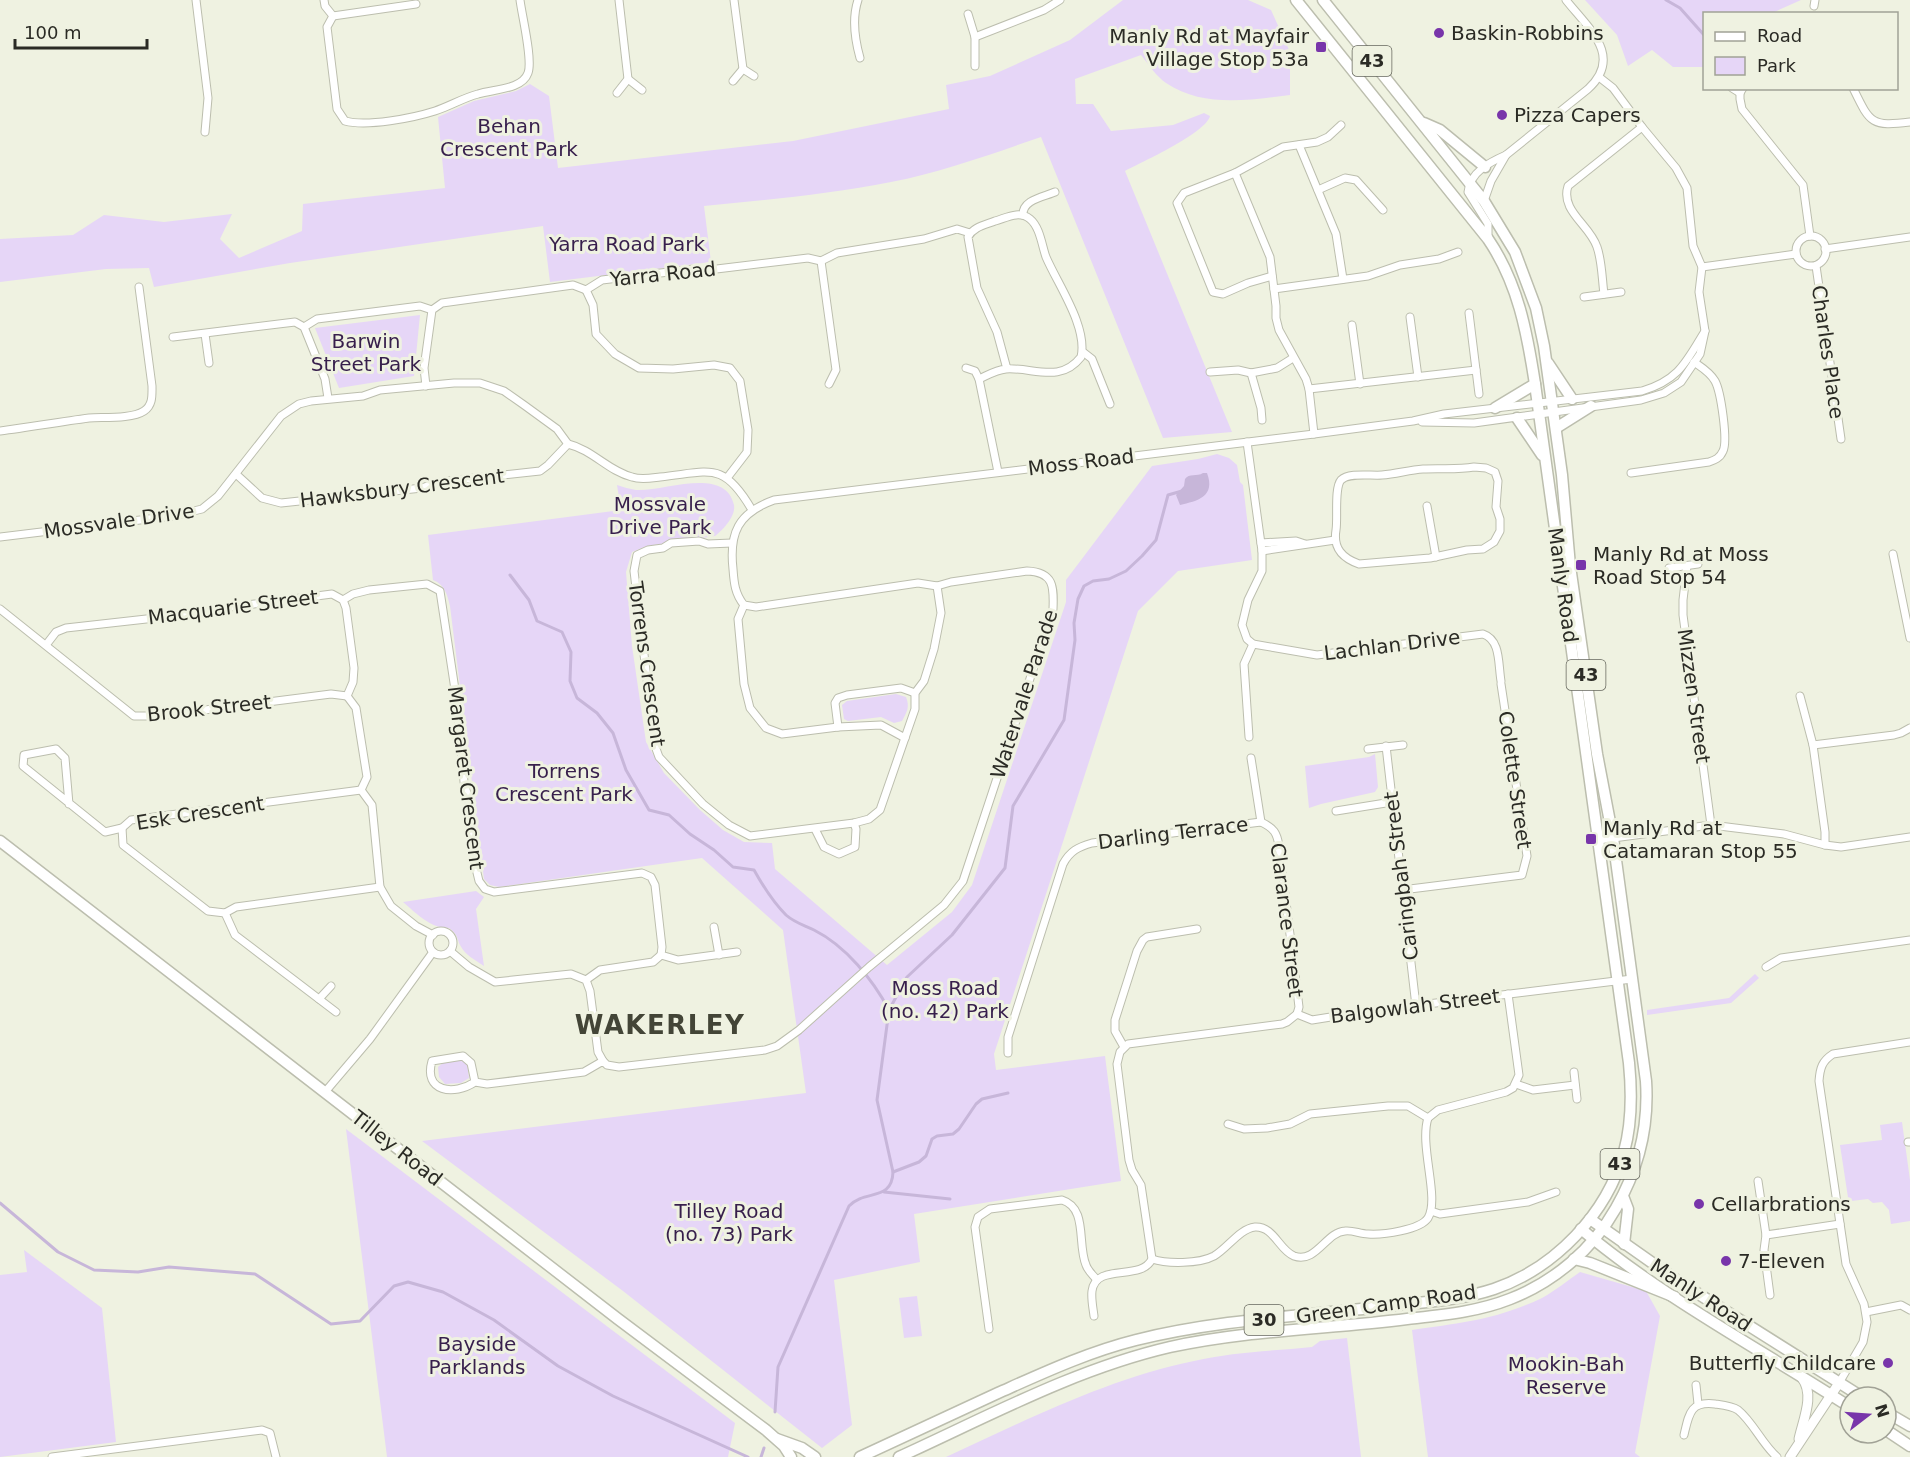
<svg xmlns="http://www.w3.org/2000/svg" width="1910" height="1457" font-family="'DejaVu Sans',sans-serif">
	<rect width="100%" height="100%" fill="#eff2e1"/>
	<!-- green -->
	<g fill="#e6d6f7">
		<path d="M1123,0H1248L1271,10L1290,52V95C1249,100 1203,108 1166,83C1157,77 1148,64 1141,55L1075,79L1076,104H1093L1111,131L1173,125L1204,113L1210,116C1206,133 1142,162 1125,171L1232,432L1163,438L1041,137C991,154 942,172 891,182C830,194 766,200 704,206L711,262L550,282L543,226L290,263L154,287L149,268L106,269L0,282V239L73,235L104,215L164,222L232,214L220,239L239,258L302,231L303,204L445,188L438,117L474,101L516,91L530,84L549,96L558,168L793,141L949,109L946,85L990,76L1070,40Z"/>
		<path d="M1585,0H1801L1772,13L1704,14V67H1673L1652,50L1628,66L1617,35Z"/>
		<path d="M420,315L414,376L339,388L315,328Z"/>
		<path d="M1217,454L1229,458L1237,465L1240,482L1243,485L1252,560L1178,571L1138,611L994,1054L996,1070L1105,1056L1121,1181L914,1214L920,1262L834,1280L852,1425L822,1448L623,1291L422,1141L806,1093L783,930L702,858L499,887L490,885L484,879L450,606C447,594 445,585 433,580L428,535L621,510L617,485C623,487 630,489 636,490C663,492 725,465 734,505C736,516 723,530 715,536L647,546L632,552L626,572L632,646L646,742L664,773L700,810L723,830L744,842L772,843L775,869L887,965L952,912L972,885L1066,602V580L1152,466L1198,459Z"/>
		<path d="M896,694L906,697C910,707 907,712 902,721L894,723L881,717L848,721L844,719L842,705L847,701Z"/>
		<path d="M1375,754L1378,787L1375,792L1321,804L1309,808L1305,766L1369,757Z"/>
		<path d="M476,891L484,897L476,909L484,966C475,960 465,955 460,945C456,936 458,935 449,928C430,928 417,914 403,902Z"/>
		<path d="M1755,974L1759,978L1731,1003L1647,1015V1010L1729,998Z"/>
		<path d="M458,1060L467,1063L469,1078L461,1083L445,1084L439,1077L438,1067L444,1062Z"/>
		<path d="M1902,1122L1910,1180V1221L1891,1224L1889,1210L1882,1202L1873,1203L1868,1199L1851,1201L1849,1204L1840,1145L1882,1140L1880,1125Z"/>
		<path d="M346,1129L735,1423L728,1457H387Z"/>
		<path d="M24,1250L102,1308L116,1442L0,1457V1275L27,1272Z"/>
		<path d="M1580,1272L1646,1291L1660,1316L1635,1453L1640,1457H1428L1412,1330C1460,1323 1496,1320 1542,1298C1555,1291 1568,1280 1580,1272Z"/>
		<path d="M917,1296L922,1336L904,1338L899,1298Z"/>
		<path d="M1347,1338L1361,1457H946C1026,1420 1107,1379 1194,1361C1232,1352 1273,1351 1312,1347L1320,1341Z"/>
	</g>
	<!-- water -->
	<path fill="#c7b6d9" d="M1203,473H1207C1216,497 1197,501 1180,505L1176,495L1184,486L1185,479C1189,473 1197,477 1203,473Z"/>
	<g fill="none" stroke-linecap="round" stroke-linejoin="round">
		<!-- stream -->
		<g stroke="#c7b6d9" stroke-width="3">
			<path d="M1666,0L1680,8L1704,35"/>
			<path d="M510,575L529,600L537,621L562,632L571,652L570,681L577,698L597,713L613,733L626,770L649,810L669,815L690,834L714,850L733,867L754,870C763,886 773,902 786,915C795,923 804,925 814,930C846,946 873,980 889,1010"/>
			<path d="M893,1172L919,1162L926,1156L932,1139L937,1136L953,1134L959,1129L976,1104L982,1099L1008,1093"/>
			<path d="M884,1192L950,1199"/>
			<path d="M0,1203L58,1252L94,1270L138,1272L169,1267L255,1274L331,1324L360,1321L394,1286L408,1282L443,1292L494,1320L558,1366L613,1396L748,1457"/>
			<path d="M775,1412L778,1367L849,1206C865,1189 892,1202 893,1172L877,1100L889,1010L907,977L952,935L1005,868L1013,806L1064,720L1075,640L1074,623L1078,599L1084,586L1093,581L1109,579L1126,571L1142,556L1156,540L1168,495L1182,491"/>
			<path d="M761,1457L764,1448"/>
		</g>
		<defs>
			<g id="minor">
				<path d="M196,0L208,98L205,132"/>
				<path d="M324,0L325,6L333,16L327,27L337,109L345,121C367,127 413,118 435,111C450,106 463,98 478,94C493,89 522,90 528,73C533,60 522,16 520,0"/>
				<path d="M619,0L628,79"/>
				<path d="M734,0L743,69"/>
				<path d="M858,0C852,18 855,40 860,58"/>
				<path d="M1814,6L1815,0"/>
				<path d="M968,14L975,37V66"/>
				<path d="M333,16L416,4"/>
				<path d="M975,37L1044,10L1060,0"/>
				<path d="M733,81L743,69L754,76"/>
				<path d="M1732,88L1740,93L1743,88"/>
				<path d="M1853,88C1870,123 1871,127 1910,122"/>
				<path d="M617,93L628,79L642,90"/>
				<path d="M1740,93V99L1742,109L1803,185L1810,236"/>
				<path d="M1299,145L1336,234L1343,279"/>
				<path d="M1235,173L1270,257L1276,306V318L1279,330L1306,379L1309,389L1314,434"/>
				<path d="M1318,190L1345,178L1356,180L1383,210"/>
				<path d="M1484,201L1491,181L1506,155"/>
				<path d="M1023,215C1022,200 1043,197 1055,192"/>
				<circle cx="1811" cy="251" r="15"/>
				<path d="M1488,239V224L1468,192C1470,172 1490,162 1506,155L1588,89C1624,56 1588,28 1566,0"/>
				<path d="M1825,249L1910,237"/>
				<path d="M821,261L836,370L829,384"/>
				<path d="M1816,266L1841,439"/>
				<path d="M1702,267L1796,254"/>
				<path d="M1272,276L1248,283L1223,294L1213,292L1177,203L1184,193L1235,173L1283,147L1317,142L1328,137L1341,125"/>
				<path d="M1274,289L1368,276L1400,265L1439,259L1458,252"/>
				<path d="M586,290L593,305L596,334L615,354L639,368L673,369L714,365L730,368L740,381L748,430L747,452L727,478"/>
				<path d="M1604,294C1602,279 1602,261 1597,247C1590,225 1560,211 1568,186L1642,127"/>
				<path d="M1584,297L1621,292"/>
				<path d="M1469,313L1479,394"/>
				<path d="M1410,317L1418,377"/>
				<path d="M1352,325L1360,384"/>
				<path d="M304,327L317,319L420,306L432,310"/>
				<path d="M205,334L209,363"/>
				<path d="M173,337L295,322L304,327L325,379L328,398"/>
				<path d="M1083,352L1092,359L1110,404"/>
				<path d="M966,368L975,371L979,379L998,472"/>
				<path d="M1210,372L1238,370L1251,373L1277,368L1293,358"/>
				<path d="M1251,373L1261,408L1262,420"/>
				<path d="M979,379C988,375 996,370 1006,369C1033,367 1060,384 1081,357C1088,327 1058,285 1046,257C1042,246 1040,227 1030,219C1019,210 1006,218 995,221C985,225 973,227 968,237L977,288L997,332L1007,369"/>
				<path d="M426,386L424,368L432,310L442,303L573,285L586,290L602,280L694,269L700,271L808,258L821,261L837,253L924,239L957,229L970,233"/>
				<path d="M1309,389L1476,370"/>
				<path d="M1422,422L1474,423L1641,400L1664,393L1681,382L1700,354L1705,331L1699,292L1702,267L1693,246L1687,188L1676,168L1642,127L1613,88L1599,77"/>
				<path d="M0,431C30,427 59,422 89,418C104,417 132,419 144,411C153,405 152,395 152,386L139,287"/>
				<path d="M1247,442L1262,551V571L1248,600L1242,625L1247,639L1253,644L1317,655L1483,634C1501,640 1498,664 1501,681"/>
				<path d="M1474,467L1486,468L1495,472L1498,481L1496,507L1500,519V531L1494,542L1483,549L1467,550L1430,558L1359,564C1342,558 1333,548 1336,530C1338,518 1334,488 1341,480C1349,472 1371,476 1382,475C1396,474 1409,470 1423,469C1440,468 1457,470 1474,467Z"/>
				<path d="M1631,473L1709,462C1715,460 1720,458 1723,451C1728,441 1721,392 1715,381C1710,372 1701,367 1694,362"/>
				<path d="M236,474L262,498L281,503L422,488L438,482L540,471L548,465L568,444"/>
				<path d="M1427,506L1436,557"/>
				<path d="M0,537L173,516L202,509L218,496L281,416L299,404L311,401L363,396L380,390L454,383H480L504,391L524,405L557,429L568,444C593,450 608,471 632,477C641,480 651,478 660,477C710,472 723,460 752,510"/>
				<path d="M732,543L708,544L699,541L671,543L663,548L648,550L637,555L634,571L655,746L659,757L703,804L729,825L750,836L854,823L869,819L880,810L915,709V693L924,681L934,649L941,613L937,586"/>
				<path d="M1261,543L1296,541L1305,544"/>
				<path d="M1262,551L1335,540"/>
				<path d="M1893,554L1910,638"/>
				<path d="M1687,566L1683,600V615L1711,825"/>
				<path d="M1669,568L1698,564"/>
				<path d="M343,600L353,594L369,590L427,584L440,591L456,696L464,782L469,801L473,856L479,881L485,889L494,892L642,873L651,877L655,885L662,947L661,955L678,960L737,952"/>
				<path d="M744,605L738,619L744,684L750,708L766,728L782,734L838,727L881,725L905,738"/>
				<path d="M0,609L134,716H157L331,694L347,696L353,682L354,668L346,608L343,600L332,594L215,609L200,613L66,628L56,632L46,645"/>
				<path d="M347,696L356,708L367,777L361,790L372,805L380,887L391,906L416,926L433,935"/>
				<path d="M1800,696L1813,745L1825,832V845"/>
				<path d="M838,727L835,703L838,698L847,695L901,688L915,693"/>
				<path d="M1249,737L1244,664L1253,644"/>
				<path d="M1813,745L1894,735L1901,733L1910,728"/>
				<path d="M1386,746L1416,1006"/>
				<path d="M1368,749L1403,745"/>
				<path d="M1251,758L1261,822"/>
				<path d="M69,804L65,758L56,749L24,755L23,766L105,832L122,828L131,820L361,790"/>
				<path d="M1336,811L1392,802"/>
				<path d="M122,828L123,845L208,911L225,913L236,907L380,887"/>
				<path d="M815,829L824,847L839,854L855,847L856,829L854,823"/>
				<path d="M1598,840L1711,825L1784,834L1825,845L1841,847L1910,837"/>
				<path d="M1402,890L1522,875L1527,856L1501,684"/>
				<path d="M225,913L235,935L336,1012"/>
				<path d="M714,927L719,955"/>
				<circle cx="441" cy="943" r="12"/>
				<path d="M450,951L469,967L495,982L571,974L586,980L590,991L598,1052L603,1061"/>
				<path d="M1766,967L1781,958L1910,940"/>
				<path d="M586,980L600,970L653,962L661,955"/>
				<path d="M319,999L331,986"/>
				<path d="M1124,1047L1115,1031V1020L1137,951L1143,940L1147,937L1197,929"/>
				<path d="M1008,1053V1037L1063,864C1070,851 1078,847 1092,843L1261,822C1274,828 1277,833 1279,846L1299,1007L1297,1014"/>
				<path d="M1574,1072L1577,1099"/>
				<path d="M475,1082L471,1063L463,1056L432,1061C423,1092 454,1096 475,1082L487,1084L584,1072L603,1061L607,1065L619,1067L765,1050L777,1046L799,1030L869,967L944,905L963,881L1053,609C1054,587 1054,572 1027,571L951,582L937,586L918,583L756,607L744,605C735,594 734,583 733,569C729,533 738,513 774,500L1314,434L1413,421L1444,414L1642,391C1679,380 1686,362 1705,331"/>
				<path d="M1516,1084L1533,1090L1575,1085"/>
				<path d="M325,1092L370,1039L433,952"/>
				<path d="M1228,1124L1244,1129L1267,1128L1290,1124L1310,1114L1388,1106H1408L1428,1118"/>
				<path d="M1908,1142H1910"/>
				<path d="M1758,1181L1766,1235L1764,1250L1770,1295"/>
				<path d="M1431,1211L1440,1214L1528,1202L1556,1192"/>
				<path d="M1766,1235L1840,1224"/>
				<path d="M1152,1259C1167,1264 1199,1264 1214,1256C1228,1248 1239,1229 1255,1227C1274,1226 1279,1250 1294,1256C1316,1264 1326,1232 1345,1231C1353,1230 1360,1234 1368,1234C1383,1235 1420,1230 1428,1218C1440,1198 1419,1146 1428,1118L1438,1110L1506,1092L1513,1088L1519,1075L1508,994"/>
				<path d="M1866,1312L1901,1305L1910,1310"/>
				<path d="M1094,1316C1093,1308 1091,1299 1092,1291C1096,1262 1141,1282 1152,1259L1141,1185L1132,1170L1129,1160L1117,1064L1120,1052L1128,1044L1282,1024L1287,1022L1297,1014L1312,1020L1362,1012L1632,979"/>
				<path d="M989,1329L975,1227L978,1217L990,1209L1062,1200C1088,1208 1077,1244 1086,1265C1088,1271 1093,1275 1097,1280"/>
				<path d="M1839,1383L1863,1342L1867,1322L1864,1304L1846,1264L1819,1081C1820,1068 1822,1061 1833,1054L1910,1042"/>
				<path d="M1696,1385L1698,1404"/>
				<path d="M1684,1435C1689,1414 1690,1401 1715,1404C1722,1405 1732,1406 1738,1410C1753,1422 1762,1444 1777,1457"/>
				<path d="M52,1457L262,1430L270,1433L276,1457"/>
			</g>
			<g id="tertiary">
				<path d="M1799,1439C1803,1420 1815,1395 1802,1378"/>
				<path d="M1790,1457L1839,1383"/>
			</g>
			<g id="secondary">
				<path d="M0,841L618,1319L766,1430L784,1446L791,1457"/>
				<path d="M1590,1219L1678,1281L1862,1397"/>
				<path d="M1581,1229C1663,1298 1760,1349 1850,1407"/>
				<path d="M1886,1412L1910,1426"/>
				<path d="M1886,1430L1910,1446"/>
			</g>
			<g id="primary">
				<path d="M1424,123L1440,130L1485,167"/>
				<path d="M1548,363L1572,399"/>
				<path d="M1495,408L1535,384"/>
				<path d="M1517,418L1542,455"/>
				<path d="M1556,428L1591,406"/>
				<path d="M1623,1196L1628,1209L1624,1244"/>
				<path d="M1574,1259L1590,1263L1675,1297"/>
				<path d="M777,1439L802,1448L815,1457"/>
				<path d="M860,1457C906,1436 952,1414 998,1393C1043,1373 1088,1352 1136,1340C1216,1320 1300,1316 1381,1307C1419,1302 1458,1301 1494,1289C1555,1268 1607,1214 1624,1152C1632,1123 1632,1093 1629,1063L1535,384C1527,332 1518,283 1488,239L1296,0"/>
				<path d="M899,1457C987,1417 1075,1369 1170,1347C1248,1330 1328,1329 1407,1319C1442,1315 1477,1312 1510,1299C1554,1282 1593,1249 1616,1208C1639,1168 1649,1126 1646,1081L1613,838L1597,754L1570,566L1562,475L1544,346L1536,308L1515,252L1484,201L1323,0"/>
			</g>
		</defs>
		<!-- minor casing -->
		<use href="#minor" stroke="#bcbeae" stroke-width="9"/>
		<!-- tertiary casing -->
		<use href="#tertiary" stroke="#bcbeae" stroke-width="11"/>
		<!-- secondary casing -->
		<use href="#secondary" stroke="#bcbeae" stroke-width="13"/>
		<!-- primary casing -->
		<use href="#primary" stroke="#bcbeae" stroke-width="13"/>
		<!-- minor -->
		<use href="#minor" stroke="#fff" stroke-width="7"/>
		<!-- tertiary -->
		<use href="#tertiary" stroke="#fff" stroke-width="9"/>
		<!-- secondary -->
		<use href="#secondary" stroke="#fff" stroke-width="10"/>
		<!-- primary -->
		<use href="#primary" stroke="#fff" stroke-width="10"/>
	</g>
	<!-- markers -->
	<g fill="#7835aa" stroke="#eff2e1" stroke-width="2">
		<circle cx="1439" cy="33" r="6"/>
		<rect x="1315" y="41" width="12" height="12" rx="3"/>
		<circle cx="1502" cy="115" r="6"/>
		<rect x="1575" y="559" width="12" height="12" rx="3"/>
		<rect x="1585" y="833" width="12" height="12" rx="3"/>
		<circle cx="1699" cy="1204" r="6"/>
		<circle cx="1726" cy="1261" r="6"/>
		<circle cx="1888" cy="1363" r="6"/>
	</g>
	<g text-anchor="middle" stroke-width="6" stroke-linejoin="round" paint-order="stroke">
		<!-- shield labels -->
		<g fill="#eff2e1" stroke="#66675d" stroke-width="1.5">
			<rect x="1352.5" y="46" width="39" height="30" rx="4.5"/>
			<rect x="1566.5" y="660" width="39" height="30" rx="4.5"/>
			<rect x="1600.5" y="1149" width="39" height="30" rx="4.5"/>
			<rect x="1244.5" y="1305" width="39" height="30" rx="4.5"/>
		</g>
		<g font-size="18" font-weight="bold" fill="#2b2b25">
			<text x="1372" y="67">43</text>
			<text x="1586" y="681">43</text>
			<text x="1620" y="1170">43</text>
			<text x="1264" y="1326">30</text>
		</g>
		<!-- poi labels -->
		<g font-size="20" fill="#2b2b25" stroke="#eff2e1" text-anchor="start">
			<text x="1451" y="40">Baskin-Robbins</text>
			<text x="1309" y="43" text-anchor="end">Manly Rd at Mayfair<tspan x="1309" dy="23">Village Stop 53a</tspan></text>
			<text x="1514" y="122">Pizza Capers</text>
			<text x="1593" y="561">Manly Rd at Moss<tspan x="1593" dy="23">Road Stop 54</tspan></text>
			<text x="1603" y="835">Manly Rd at<tspan x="1603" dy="23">Catamaran Stop 55</tspan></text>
			<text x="1711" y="1211">Cellarbrations</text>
			<text x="1738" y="1268">7-Eleven</text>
			<text x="1876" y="1370" text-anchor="end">Butterfly Childcare</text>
		</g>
		<!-- park labels -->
		<g font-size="20" fill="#371f4c" stroke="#eff2e1">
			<text x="509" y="133">Behan<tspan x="509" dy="23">Crescent Park</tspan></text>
			<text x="627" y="251">Yarra Road Park</text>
			<text x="366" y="348">Barwin<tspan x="366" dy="23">Street Park</tspan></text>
			<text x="660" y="511">Mossvale<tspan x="660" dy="23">Drive Park</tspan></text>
			<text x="564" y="778">Torrens<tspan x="564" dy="23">Crescent Park</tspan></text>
			<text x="945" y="995">Moss Road<tspan x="945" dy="23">(no. 42) Park</tspan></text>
			<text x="729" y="1218">Tilley Road<tspan x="729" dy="23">(no. 73) Park</tspan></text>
			<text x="477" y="1351">Bayside<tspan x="477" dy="23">Parklands</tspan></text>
			<text x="1566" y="1371">Mookin-Bah<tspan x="1566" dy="23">Reserve</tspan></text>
		</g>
		<!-- street labels -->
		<g font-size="20" fill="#2b2b25" stroke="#eff2e1">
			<text transform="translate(663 274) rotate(-6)" y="7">Yarra Road</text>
			<text transform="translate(1828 352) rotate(82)" y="7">Charles Place</text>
			<text transform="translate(1081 462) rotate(-7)" y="7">Moss Road</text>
			<text transform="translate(402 488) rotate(-7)" y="7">Hawksbury Crescent</text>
			<text transform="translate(119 521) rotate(-8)" y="7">Mossvale Drive</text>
			<text transform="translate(1563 585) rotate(82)" y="7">Manly Road</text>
			<text transform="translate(233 607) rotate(-7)" y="7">Macquarie Street</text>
			<text transform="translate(1392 645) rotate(-7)" y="7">Lachlan Drive</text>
			<text transform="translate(647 664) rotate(82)" y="7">Torrens Crescent</text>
			<text transform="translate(1024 694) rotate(-72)" y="7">Watervale Parade</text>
			<text transform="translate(1694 696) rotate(82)" y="7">Mizzen Street</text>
			<text transform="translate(209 708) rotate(-6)" y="7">Brook Street</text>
			<text transform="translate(466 778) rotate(83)" y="7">Margaret Crescent</text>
			<text transform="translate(1515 780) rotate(82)" y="7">Colette Street</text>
			<text transform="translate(200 813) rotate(-9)" y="7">Esk Crescent</text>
			<text transform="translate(1173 833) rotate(-7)" y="7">Darling Terrace</text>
			<text transform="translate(1401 876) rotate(-97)" y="7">Caringbah Street</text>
			<text transform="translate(1287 920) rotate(83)" y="7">Clarance Street</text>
			<text transform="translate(1415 1006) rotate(-7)" y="7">Balgowlah Street</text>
			<text transform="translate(397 1148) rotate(38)" y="7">Tilley Road</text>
			<text transform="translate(1701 1295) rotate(33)" y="7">Manly Road</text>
			<text transform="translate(1386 1304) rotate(-8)" y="7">Green Camp Road</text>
		</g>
		<!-- district labels -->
		<g font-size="26" font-weight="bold" letter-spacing="1.5" fill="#434537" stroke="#eff2e1">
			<text x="660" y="1034">WAKERLEY</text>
		</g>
	</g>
	<!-- legend -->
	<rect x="1703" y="12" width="195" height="78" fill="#eff2e1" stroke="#a1a296" stroke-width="1.5"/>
	<rect x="1715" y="32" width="30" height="9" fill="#ffffff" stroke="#a1a296" stroke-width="1.5"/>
	<text x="1757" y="42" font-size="18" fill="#2b2b25">Road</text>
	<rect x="1715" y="57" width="30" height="18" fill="#e6d6f7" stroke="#a1a296" stroke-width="1.5"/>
	<text x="1757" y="72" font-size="18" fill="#2b2b25">Park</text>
	<!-- north arrow -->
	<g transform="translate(1868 1415) rotate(73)"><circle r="28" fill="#eff2e1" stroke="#a1a296" stroke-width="1.5"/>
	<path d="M0-4.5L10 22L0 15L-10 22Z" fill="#7835aa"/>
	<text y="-9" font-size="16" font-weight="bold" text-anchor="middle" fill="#2b2b25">N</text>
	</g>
	<!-- scale -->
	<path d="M15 39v9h132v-9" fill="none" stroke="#2b2b25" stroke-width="3"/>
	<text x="24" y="39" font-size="18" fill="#2b2b25" stroke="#eff2e1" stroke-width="4.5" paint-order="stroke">100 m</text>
</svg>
